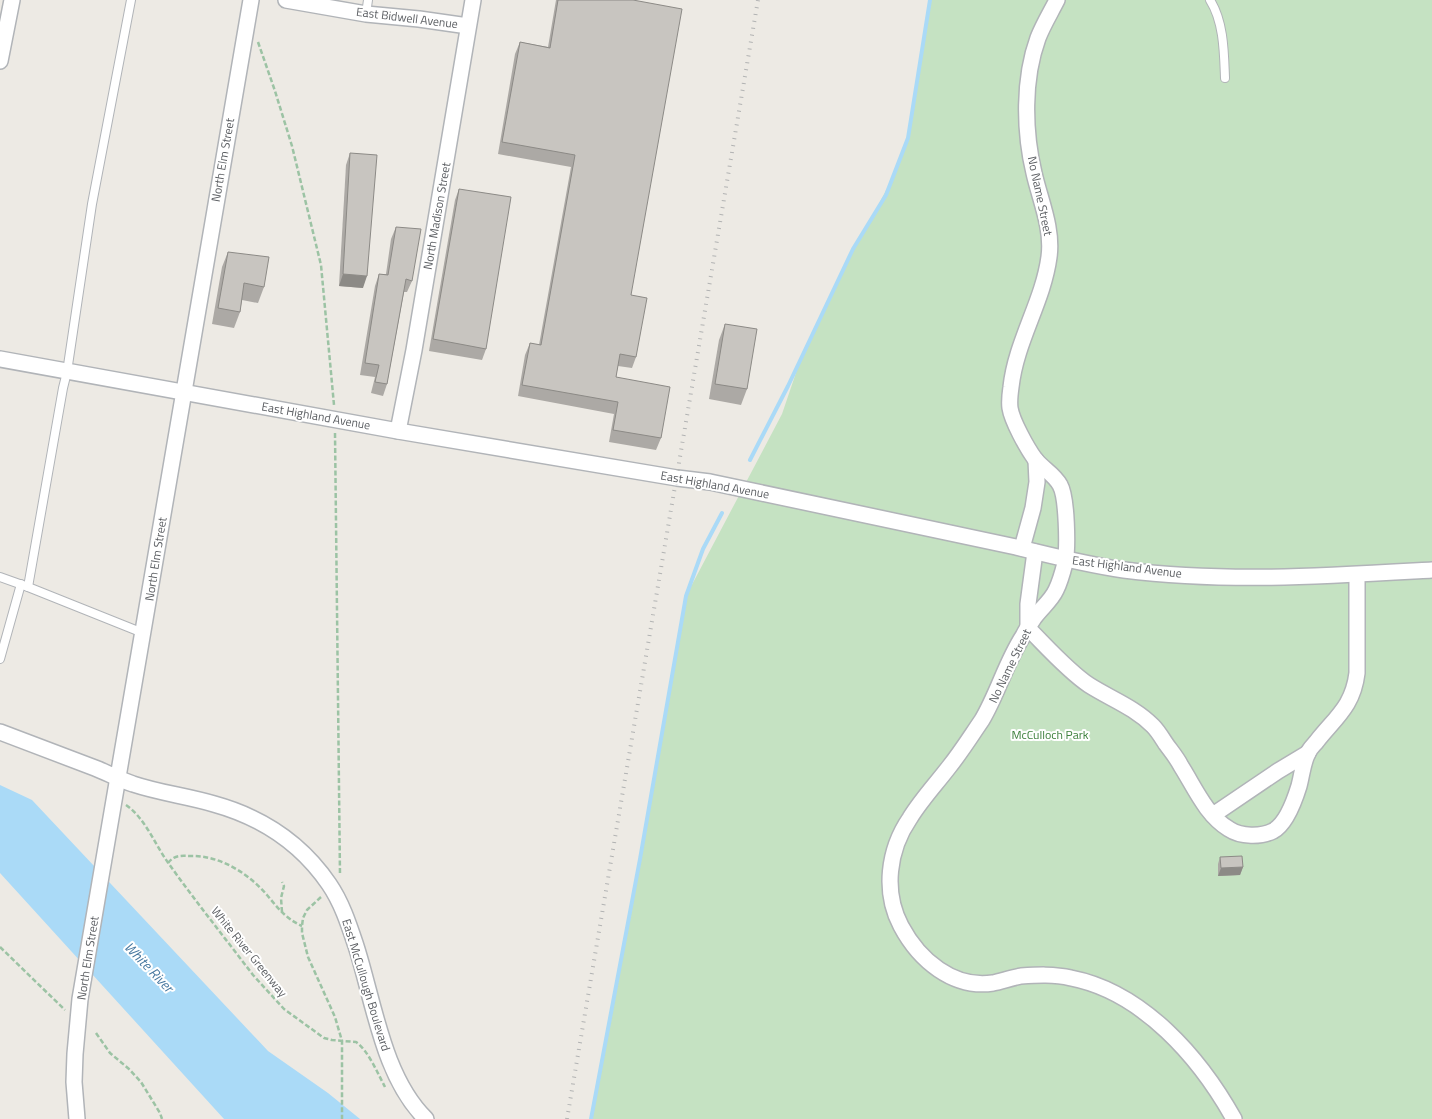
<svg xmlns="http://www.w3.org/2000/svg" width="1432" height="1119" font-family="'Titillium Web',sans-serif">
	<rect width="100%" height="100%" fill="#edeae4"/>
	<!-- green -->
	<path fill="#c5e2c2" d="M930,0H1432V1119H591L645,831L686,596L782,414L800,361L848,260L869,223L894,175L908,138Z"/>
	<!-- water -->
	<path fill="#aadaf7" d="M0,785L32,800L268,1051L328,1093L360,1119H224L0,873Z"/>
	<g fill="none" stroke-linecap="round" stroke-linejoin="round">
		<!-- stream -->
		<g stroke="#aadaf7" stroke-width="4">
			<path d="M750,460L788,386L853,249L886,195L908,138L930,0"/>
			<path d="M591,1119L640,859L686,596L703,549L722,513"/>
		</g>
		<defs>
			<g id="service">
				<path d="M1210,0C1224,22 1224,53 1225,78"/>
				<path d="M366,14L368,0"/>
				<path d="M0,577L28,587L143,633"/>
				<path d="M28,587L63,388L67,372L92,204L131,0"/>
				<path d="M0,659L21,584"/>
			</g>
			<g id="minor">
				<path d="M286,0L366,14L419,19L468,26"/>
				<path d="M1057,0C1051,12 1043,25 1038,38C1023,79 1024,131 1034,173C1040,200 1053,228 1049,257C1043,302 1016,341 1011,387C1010,394 1009,401 1010,408C1012,421 1027,448 1035,459C1043,469 1054,474 1060,485C1067,497 1068,548 1065,563C1063,571 1060,582 1056,590C1051,601 1041,608 1034,618C1030,624 1026,630 1023,636C1006,662 998,693 982,720C971,736 961,752 949,767C936,784 921,800 910,818C888,850 883,892 901,926C919,960 953,989 993,983C1002,981 1011,978 1021,976C1037,975 1054,974 1071,978C1143,992 1200,1058 1234,1119"/>
				<path d="M0,61L12,0"/>
				<path d="M0,359L398,431L677,478L710,482L1016,547C1052,556 1088,565 1124,570C1227,583 1330,576 1432,570"/>
				<path d="M398,431L414,350L473,0"/>
				<path d="M1022,548L1033,508L1037,482L1036,460"/>
				<path d="M1035,552L1028,604V628C1046,646 1068,671 1089,685C1111,699 1134,707 1153,726C1158,731 1162,738 1166,744C1171,751 1177,758 1181,766C1195,788 1206,815 1229,829C1241,837 1261,837 1273,831C1286,824 1295,799 1299,786C1302,775 1303,762 1308,753C1310,748 1314,745 1317,741C1336,717 1353,706 1357,673V575"/>
				<path d="M0,732C32,744 64,756 95,768C108,773 120,780 133,784C160,793 187,796 214,804C261,817 301,843 329,884C342,903 349,925 356,946C374,1002 383,1077 426,1119"/>
				<path d="M1213,815L1278,771L1308,753"/>
				<path d="M77,1119L74,1082L75,1054L80,999L251,0"/>
			</g>
		</defs>
		<!-- service casing -->
		<use href="#service" stroke="#b1b4b8" stroke-width="10"/>
		<!-- minor casing -->
		<use href="#minor" stroke="#b1b4b8" stroke-width="18"/>
		<!-- path -->
		<g stroke="#9cc3a4" stroke-width="2.5" stroke-dasharray="5 2.5" stroke-linecap="butt">
			<path d="M258,42L275,91L292,146L321,265L334,405"/>
			<path d="M335,433L340,875"/>
			<path d="M126,805C146,819 155,845 169,864C196,902 225,938 253,975L284,1009L324,1038L332,1040L356,1042C368,1050 378,1074 385,1087"/>
			<path d="M168,863C175,854 182,856 193,856C221,856 249,874 267,895C277,907 286,919 302,926"/>
			<path d="M321,897L307,910L303,918L302,926V933L308,957L335,1017L342,1041V1119"/>
			<path d="M282,912L281,898L284,886L282,882"/>
			<path d="M0,947L65,1010"/>
			<path d="M96,1033L110,1053L129,1069L141,1082L160,1113L162,1119"/>
		</g>
		<!-- service -->
		<use href="#service" stroke="#fff" stroke-width="8"/>
		<!-- minor -->
		<use href="#minor" stroke="#fff" stroke-width="15"/>
		<!-- rail -->
		<path stroke="#b2b3b3" stroke-width="4" stroke-dasharray="1 6" stroke-linecap="butt" d="M567,1119L758,0"/>
	</g>
	<!-- wall -->
	<g fill="#aca9a5">
		<path d="M556,0H633L631,295L636,357L632,368L618,366L616,377L661,438L656,450L609,442L614,414L518,396L525,355L530,343L539,345L571,167L498,154L515,54L520,42L548,47Z"/>
		<path d="M350,153L363,288L339,286L346,165Z"/>
		<path d="M459,189L486,349L482,360L429,351L455,200Z"/>
		<path d="M396,227L412,281L407,292H404L387,384L383,396L371,393L375,377L360,375L375,286L379,274H386L391,239Z"/>
		<path d="M228,252L264,287L258,303L242,300L240,312L234,328L212,324L222,267Z"/>
		<path d="M725,324L747,389L741,405L709,399L719,340Z"/>
		<path d="M1220,857L1243,867L1240,875L1218,876V864Z"/>
	</g>
	<!-- shaded-wall -->
	<g fill="#8c8a86">
		<path d="M343,274L367,276L363,288L339,286Z"/>
		<path d="M1243,867L1240,875L1218,876L1221,868Z"/>
	</g>
	<!-- building -->
	<g fill="#c8c5c0" stroke="#8c8a86">
		<path d="M558,0H633L682,9L631,295L647,298L636,357L620,354L616,377L670,387L661,438L613,430L618,402L522,385L530,343L541,345L575,155L502,142L520,42L550,48Z"/>
		<path d="M350,153L377,155L367,276L343,274Z"/>
		<path d="M459,189L511,197L486,349L433,339Z"/>
		<path d="M396,227L421,229L412,281L406,279L387,384L375,382L379,365L365,363L379,274L388,275Z"/>
		<path d="M228,252L269,257L264,287L244,283L240,312L218,308Z"/>
		<path d="M725,324L757,329L747,389L715,384Z"/>
		<path d="M1242,856L1243,867L1221,868L1220,857Z"/>
	</g>
	<g text-anchor="middle" stroke-width="4" stroke-linejoin="round" paint-order="stroke">
		<!-- street labels -->
		<g font-size="12" fill="#5c5f63" stroke="#fff">
			<text transform="translate(407 18) rotate(7)" y="4">East Bidwell Avenue</text>
			<text transform="translate(223 160) rotate(-80)" y="4">North Elm Street</text>
			<text transform="translate(1040 196) rotate(78)" y="4">No Name Street</text>
			<text transform="translate(437 216) rotate(-80)" y="4">North Madison Street</text>
			<text transform="translate(316 416) rotate(10)" y="4">East Highland Avenue</text>
			<text transform="translate(715 485) rotate(10)" y="4">East Highland Avenue</text>
			<text transform="translate(156 559) rotate(-81)" y="4">North Elm Street</text>
			<text transform="translate(1127 567) rotate(7)" y="4">East Highland Avenue</text>
			<text transform="translate(1010 666) rotate(-64)" y="4">No Name Street</text>
			<text transform="translate(249 952) rotate(51)" y="4">White River Greenway</text>
			<text transform="translate(88 958) rotate(-81)" y="4">North Elm Street</text>
			<text transform="translate(366 985) rotate(73)" y="4">East McCullough Boulevard</text>
		</g>
		<!-- park labels -->
		<g font-size="12" fill="#3e813d" stroke="#fff">
			<text x="1050" y="739">McCulloch Park</text>
		</g>
		<!-- water labels -->
		<g font-size="14" font-style="italic" fill="#46779f" stroke="#fff">
			<text transform="translate(149 967) rotate(46)" y="5">White River</text>
		</g>
	</g>
</svg>
